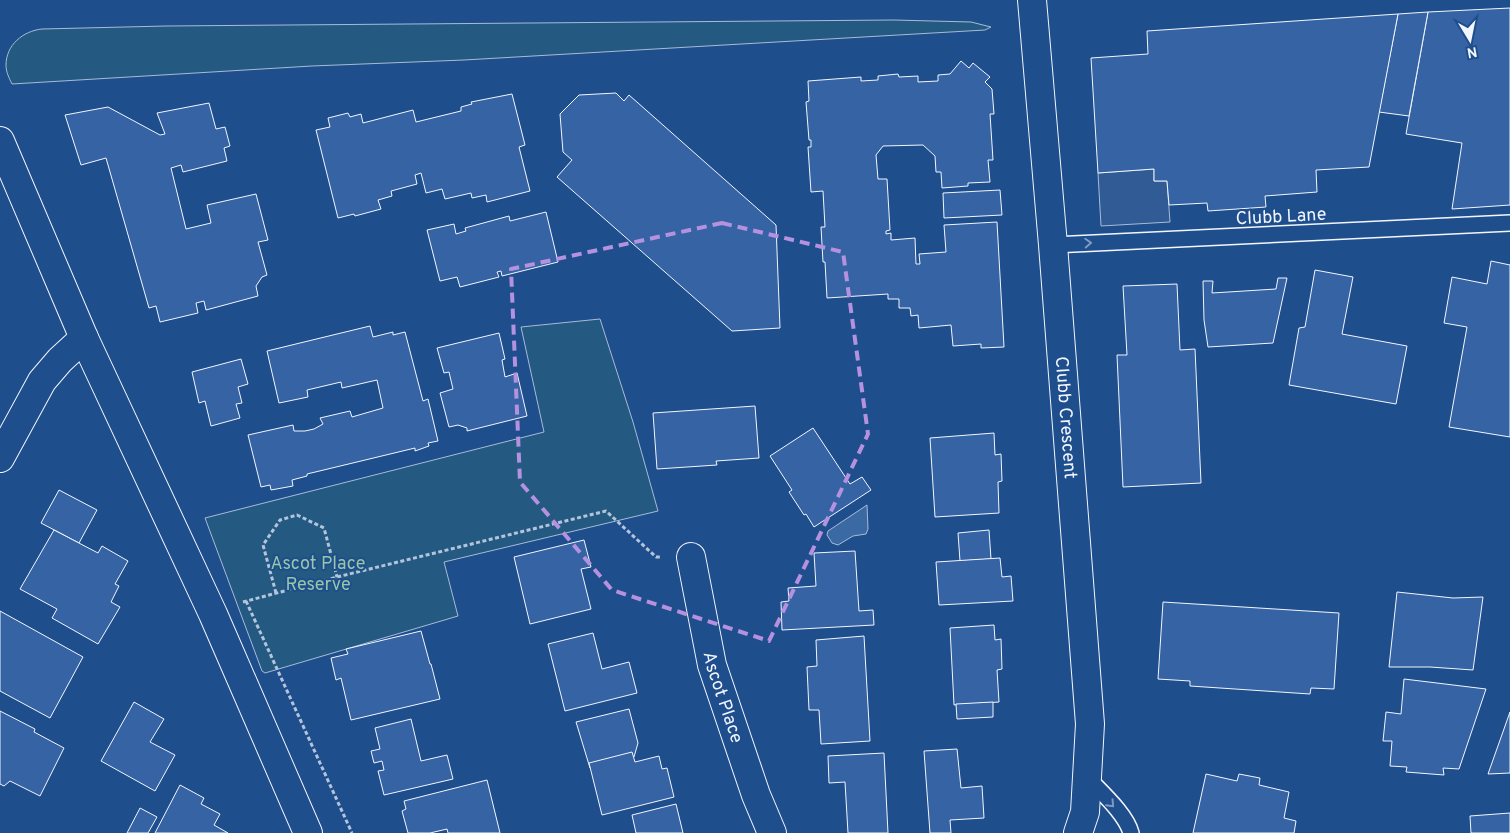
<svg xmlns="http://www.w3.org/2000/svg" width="1510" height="833" font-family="Overpass,sans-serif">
	<rect width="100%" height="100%" fill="#1f4e8c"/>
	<!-- green -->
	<g fill="#245a82" stroke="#a8bbd7">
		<path d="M894,20L971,22L991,27L985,30L464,60L312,66L12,84C9,78 6,72 6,65C6,45 23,31 42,29L166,26Z"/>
		<path d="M600,319L633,422L658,511L444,562L458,616L265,673L262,671L205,518L544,432L521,327Z"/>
	</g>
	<!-- parking -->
	<path fill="#305b95" stroke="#a8bbd7" d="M1154,169V181H1167L1170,222L1101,226L1098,173Z"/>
	<!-- water -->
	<path fill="#3b69a3" stroke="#a8bbd7" d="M867,505L868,529L866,534L853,536L838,545L832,543L827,535L828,531Z"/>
	<!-- building -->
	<g fill="#3563a3" stroke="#f2f6ff">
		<path d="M1510,8V205L1452,209L1462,143L1406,134L1428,12Z"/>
		<path d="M1428,12L1409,116L1379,112L1398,14Z"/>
		<path d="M1398,14L1369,167L1316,170L1317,192L1265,196L1266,207L1208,211L1207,203L1169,205L1167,181H1154V169L1098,173L1091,58L1148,54L1147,31Z"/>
		<path d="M961,61L969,68L973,63L990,77L985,82L992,89L994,114H990L993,160H988L990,182L968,183V186L942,188L941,172H936L935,156L923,145L883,146L876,155L878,179H887L890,230L886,231V234L891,233V240L915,238L916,264H920L919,254L946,252L944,225L997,222L1004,347L981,348V344L953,346L951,325L919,328L918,315L911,316L910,308H899V299H888V294L827,298L825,262H823L821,227H825L823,191L811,192L808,147H811V140H809L806,102L809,101L808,81L861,77V81L878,80V76L898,74L899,77L918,76V82L938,81V75L950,74Z"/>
		<path d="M616,93L624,101L629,95L776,225L780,328L732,331L557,177L572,160L563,152L560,114L579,95Z"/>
		<path d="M512,94L525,145L519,147L530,191L487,202L486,195L472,198L471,193L445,199L442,189L426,193L421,173L415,175L417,184L391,191L392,196L378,200L381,209L355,216L354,214L338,218L316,130L330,127L328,118L348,113L350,117L361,114L363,123L413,110L416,122L461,111V107L472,104L471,102Z"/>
		<path d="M209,103L216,129L225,127L230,146L224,148L227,161L183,172L181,165L171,168L186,229L211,223L207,205L256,194L268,240L258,242L267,275L262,277L256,286L258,296L206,310L204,301L196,303L198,313L160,322L156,306L149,308L106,158L81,165L65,115L108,107L160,135L165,134L157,113Z"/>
		<path d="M1000,190L1002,215L944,218L943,193Z"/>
		<path d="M546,212L558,262L502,276L501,271L497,272L499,277L460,287L457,277L440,281L427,230L454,224L456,234L466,231L465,228L509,216L510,221Z"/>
		<path d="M1491,261L1510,265V437L1449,427L1467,327L1444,323L1452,277L1487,284Z"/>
		<path d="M1315,270L1353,277L1342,334L1407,346L1396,404L1289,385L1299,328L1305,327Z"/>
		<path d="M1278,278H1287L1273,343L1208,347L1204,320L1203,281H1213L1212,293L1276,289Z"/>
		<path d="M1177,284L1180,350L1195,349L1201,483L1123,487L1117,355H1127L1123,286Z"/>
		<path d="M370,326L373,337L393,332V335L405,332L423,401L428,399L438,441L428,443L429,446L415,451V448L307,474V476L292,480L293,486L271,490L270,485L261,487L248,435L293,425L294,431H305L314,429L323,424L320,418L350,411L352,417L383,408L377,380L342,388L341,382L307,390L308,397L279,403L267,351Z"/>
		<path d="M499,333L505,359L502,360L505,377L517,373L527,416L467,431V428L458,425L449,427L440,393L453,389L449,372L444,373L437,348Z"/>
		<path d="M241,359L248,384L238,387L242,403L236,404L240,418L211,426L205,401L199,403L192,372Z"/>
		<path d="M755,406L759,458L716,461L717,465L657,469L653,413Z"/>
		<path d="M813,428L850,484L862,477L871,490L814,527L806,514L804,515L789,492L792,490L770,456Z"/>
		<path d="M994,433L995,455L1001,454L1002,481L998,482L999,513L935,517L930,438Z"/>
		<path d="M59,490L97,510L79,543L41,523Z"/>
		<path d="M54,530L98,553L102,546L128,561L115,584L119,586L111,602L120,607L98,644L52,618L57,609L20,589Z"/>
		<path d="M989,530L991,559L960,561L958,533Z"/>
		<path d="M584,540L591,567L581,569L591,609L530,624L514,557Z"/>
		<path d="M855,551L859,611L873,610L874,625L782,630L781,602L789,601L788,588L816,586L814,553Z"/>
		<path d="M1000,558L1002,577L1011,576L1013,601L939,605L936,562Z"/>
		<path d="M1397,592L1453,598L1483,597L1473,670L1430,667H1389Z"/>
		<path d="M1163,602L1339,613L1334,689L1311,688L1310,694L1190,686V681L1158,679Z"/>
		<path d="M0,611L83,657L50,718L0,691Z"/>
		<path d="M994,625L995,640L1001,639L1002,669L997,670L999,702L954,705L950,628Z"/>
		<path d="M421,631L430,664H431L440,699L351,720L341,678L336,680L331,658L348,654L346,649Z"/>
		<path d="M593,633L602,669L629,662L637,693L565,711L548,644Z"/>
		<path d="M864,636L870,741L821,744L819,710H809L807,667L817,666L816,640Z"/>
		<path d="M1404,679L1486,689L1459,769L1443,768L1444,775L1406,772L1407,767L1390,766L1392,741H1383L1386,712L1401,714Z"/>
		<path d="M134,702L164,719L150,742L175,755L155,791L101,761Z"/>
		<path d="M993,702V717L957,719L956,704Z"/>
		<path d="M629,709L638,743L634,757L590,768L576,722Z"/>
		<path d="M0,711L35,729L34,732L64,748L40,796L10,781L4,786L0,784Z"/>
		<path d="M1510,712V773L1488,774Z"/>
		<path d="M411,719L421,761L447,755L453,779L384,795L378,771L384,770L382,761L374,763L371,751L380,749L375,728Z"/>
		<path d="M957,749L961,788L982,786L984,818L950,820L951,833H930L924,751Z"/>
		<path d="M632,752L635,762L659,756L662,769L667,768L674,797L602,815L589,763Z"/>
		<path d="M884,753L888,833H848L845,782L829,783L828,756Z"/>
		<path d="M1206,774L1237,781L1239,774L1260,778L1259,785L1289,792L1284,818L1296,821L1294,833H1193Z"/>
		<path d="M487,780L500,833H448L447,829L430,833H408L402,811L406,809L404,801Z"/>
		<path d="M180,785L204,798L201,804L220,814L214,825L228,833H155Z"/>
		<path d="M676,804L683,833H636L632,815Z"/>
		<path d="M140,808L157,817L148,833H127Z"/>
		<path d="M1510,813V833H1471L1470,816Z"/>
	</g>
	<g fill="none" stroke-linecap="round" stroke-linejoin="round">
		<defs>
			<g id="lane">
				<path d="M1053,245L1510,223"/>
				<path d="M1087,777C1101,792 1126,814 1131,833"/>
			</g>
			<g id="street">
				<path id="s1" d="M1032,0L1053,245L1090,724L1085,812L1078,833"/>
				<path d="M0,458L42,381L60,360L84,338"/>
				<path id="s2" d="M691,557L712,665L756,795L772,833"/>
			</g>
			<path id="secondary" d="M0,141L84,338L213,614L308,833"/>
		</defs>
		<!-- lane casing -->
		<use href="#lane" stroke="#f2f6ff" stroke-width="18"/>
		<!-- street casing -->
		<use href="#street" stroke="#f2f6ff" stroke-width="30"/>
		<!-- secondary casing -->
		<use href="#secondary" stroke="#f2f6ff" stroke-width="30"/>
		<!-- path -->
		<g stroke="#b3c4dc" stroke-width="3" stroke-dasharray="4 2.5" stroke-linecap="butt">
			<path d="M276,593L263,545L280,520L297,515L324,528L337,577"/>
			<path d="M246,601L352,833"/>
			<path d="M243,602L337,577L606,511L656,557H660"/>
		</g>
		<!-- lane -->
		<use href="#lane" stroke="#1f4e8c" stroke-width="15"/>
		<!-- street -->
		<use href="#street" stroke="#1f4e8c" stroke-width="28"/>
		<!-- secondary -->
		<use href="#secondary" stroke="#1f4e8c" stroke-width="28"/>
	</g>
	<!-- one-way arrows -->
	<defs><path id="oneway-chevron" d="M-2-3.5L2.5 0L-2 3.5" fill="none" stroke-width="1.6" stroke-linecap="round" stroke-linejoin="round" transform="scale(1.25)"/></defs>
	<g stroke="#7e9ac0">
		<use href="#oneway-chevron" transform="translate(1088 243) rotate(-3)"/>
		<use href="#oneway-chevron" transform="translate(1111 804) rotate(47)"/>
	</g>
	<!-- marked area -->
	<path fill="none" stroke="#b691df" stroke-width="4" stroke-dasharray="10 6" stroke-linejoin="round" d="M722,223L843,252L868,434L769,641L612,590L520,482L511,269Z"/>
	<g text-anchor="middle" stroke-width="4" stroke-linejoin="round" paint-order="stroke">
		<!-- street labels -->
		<g font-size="18" fill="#f2f6ff" stroke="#1f4e8c">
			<text transform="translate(1281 216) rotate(-3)" y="6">Clubb Lane</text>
			<text dy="6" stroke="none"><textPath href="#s1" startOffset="419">Clubb Crescent</textPath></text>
			<text dy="6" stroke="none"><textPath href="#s2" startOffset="144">Ascot Place</textPath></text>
		</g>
		<!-- park labels -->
		<g font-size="18" fill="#97c8a6" stroke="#1f4e8c">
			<text x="318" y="569">Ascot Place<tspan x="318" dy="21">Reserve</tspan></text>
		</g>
	</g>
	<!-- north arrow -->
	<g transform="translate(1470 40) rotate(170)" stroke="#1f4e8c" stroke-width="4" paint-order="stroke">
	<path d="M0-4L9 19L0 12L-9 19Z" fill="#f2f6ff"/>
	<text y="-8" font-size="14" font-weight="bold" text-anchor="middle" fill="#f2f6ff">N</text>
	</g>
</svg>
